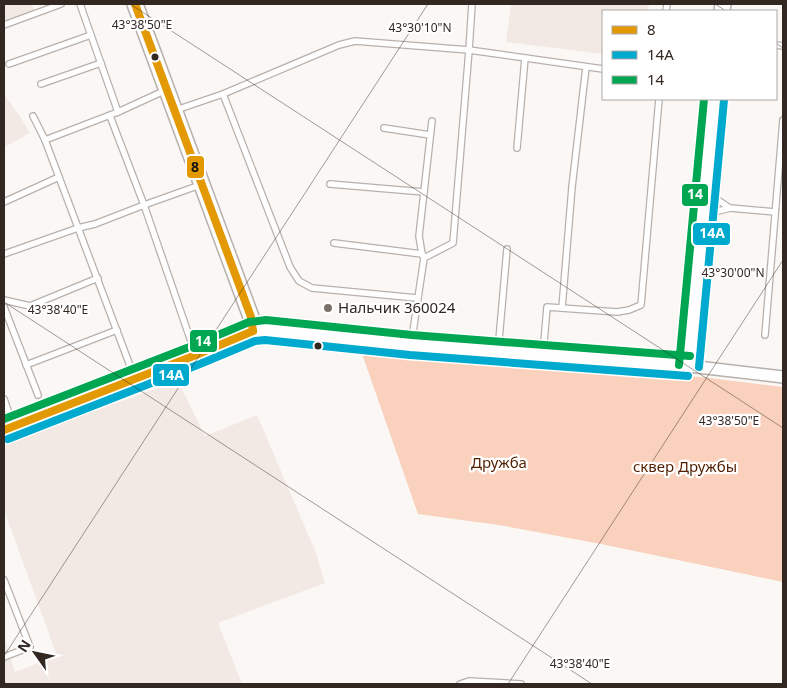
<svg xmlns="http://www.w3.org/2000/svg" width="787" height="688" font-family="'Noto Sans',sans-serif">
	<rect width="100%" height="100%" fill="#faf7f5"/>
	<!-- built -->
	<g fill="#f3e9e4">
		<path d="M4,4H32L35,12L4,23Z"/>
		<path d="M511,4H649L648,11H603V54L506,42Z"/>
		<path d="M4,94L23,121L30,133L4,147Z"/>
		<path d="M178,381L205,436L257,415L316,553L325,583L218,623L242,684H4V637L15,672L57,656L4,510V443Z"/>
	</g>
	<!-- green -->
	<path fill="#f9d1bc" d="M360,348L595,369L701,377L783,387V582L601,544L499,525L418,514Z"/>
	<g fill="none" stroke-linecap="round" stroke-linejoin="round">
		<defs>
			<g id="lane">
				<path d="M80,4L118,112L45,140L135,379"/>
				<path d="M666,11L667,4"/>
				<path d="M4,25L61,4"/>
				<path d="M776,45L783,46"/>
				<path d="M9,64L91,35"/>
				<path d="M41,84L101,63"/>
				<path d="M223,94L290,267L299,281L312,288L417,298"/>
				<path d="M176,110L223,94L339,45L355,41L469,50L472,4"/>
				<path d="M118,112L166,90"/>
				<path d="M33,116L45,140"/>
				<path d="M110,116L144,205L195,353"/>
				<path d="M384,128L430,135"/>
				<path d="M517,148L525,58"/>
				<path d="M330,184L424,192"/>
				<path d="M707,193L730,208L775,212"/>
				<path d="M4,202L59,177"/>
				<path d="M704,215L730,208"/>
				<path d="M334,243L422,254L423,256"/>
				<path d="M4,254L78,228L95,224L144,205L200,185"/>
				<path d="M422,254L419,236L432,121"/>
				<path d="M4,300L30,306L98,278"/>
				<path d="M4,307L38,395"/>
				<path d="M562,308L572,187L586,67"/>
				<path d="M765,335L783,120"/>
				<path d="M411,345L424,258L453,243L469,50L603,69"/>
				<path d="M498,351L507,249"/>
				<path d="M543,354L547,307L617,312L629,310L641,305L659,99"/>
				<path d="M26,365L117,330"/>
				<path d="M4,399L13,425"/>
				<path d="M4,580L30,647L4,657"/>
				<path d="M460,684L469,681L521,684"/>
			</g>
			<path id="street" d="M689,366L783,377"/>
			<g id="secondary">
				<path d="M135,4L251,317L253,331"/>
				<path d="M722,11L723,4"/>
				<path d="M4,430L196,355L253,331L265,330L411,345L689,366L714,99"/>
			</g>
		</defs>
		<!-- lane casing -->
		<use href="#lane" stroke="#b7b1ad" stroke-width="8"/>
		<!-- street casing -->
		<use href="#street" stroke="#b7b1ad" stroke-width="14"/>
		<!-- secondary casing -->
		<use href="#secondary" stroke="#b7b1ad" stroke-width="18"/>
		<!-- lane -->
		<use href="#lane" stroke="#fefefe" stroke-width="5.5"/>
		<!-- street -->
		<use href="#street" stroke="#fefefe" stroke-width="11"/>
		<!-- secondary -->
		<use href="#secondary" stroke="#fefefe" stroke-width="15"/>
		<defs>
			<g id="bus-1">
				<path d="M135,4L251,317L253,331"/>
				<path d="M4,430L196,355L253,331"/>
			</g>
			<g id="bus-2">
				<path d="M699,367L724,100"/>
				<path d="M8,439L200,364L255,341L265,340L410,355L688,376"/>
			</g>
			<g id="bus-3">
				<path d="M679,365L704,99"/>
				<path d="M4,419L192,346L249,322L266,320L412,335L690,356"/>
			</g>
		</defs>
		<!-- bus-1 casing -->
		<use href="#bus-1" stroke="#fff" stroke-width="11"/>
		<!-- bus-2 casing -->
		<use href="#bus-2" stroke="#fff" stroke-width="11"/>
		<!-- bus-3 casing -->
		<use href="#bus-3" stroke="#fff" stroke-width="11"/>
		<!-- bus-1 -->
		<use href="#bus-1" stroke="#e39903" stroke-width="8"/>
		<!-- bus-2 -->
		<use href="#bus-2" stroke="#00a9ce" stroke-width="8"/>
		<!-- bus-3 -->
		<use href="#bus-3" stroke="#00a651" stroke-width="8"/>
	</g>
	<!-- ticks -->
	<path fill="none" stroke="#322721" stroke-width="1" stroke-opacity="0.45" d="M130,4L783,428M715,4L726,11M776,43L783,48M4,302L592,684M4,656L428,4M4,682L7,684M508,684L783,260"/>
	<!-- markers -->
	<g fill="#322721" stroke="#fff" stroke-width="2">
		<circle cx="155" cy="57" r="4.5"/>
		<circle cx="318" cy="346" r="4.5"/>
	</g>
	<circle fill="#78706b" stroke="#fff" stroke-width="2" cx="328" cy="308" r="5"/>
	<g text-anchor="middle" stroke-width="4.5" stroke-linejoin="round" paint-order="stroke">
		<!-- poi labels -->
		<g font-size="15" fill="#322721" stroke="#fff" text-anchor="start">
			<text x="338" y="313">Нальчик 360024</text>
		</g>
		<!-- park labels -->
		<g font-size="15" fill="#521f00" stroke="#fff">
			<text x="499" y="468">Дружба</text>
			<text x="685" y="472">сквер Дружбы</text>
		</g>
	</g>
	<g font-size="12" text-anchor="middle" fill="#322721" stroke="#fff" stroke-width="4.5" stroke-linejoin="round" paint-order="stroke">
		<text x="142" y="29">43°38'50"E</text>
		<text x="420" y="32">43°30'10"N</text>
		<text x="733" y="277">43°30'00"N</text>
		<text x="58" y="314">43°38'40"E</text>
		<text x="729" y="425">43°38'50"E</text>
		<text x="580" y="668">43°38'40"E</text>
	</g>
	<g stroke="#fff" stroke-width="2">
		<rect x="186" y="155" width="19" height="24" rx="5" fill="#e39903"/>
		<rect x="681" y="183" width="28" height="24" rx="5" fill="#00a651"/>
		<rect x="692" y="222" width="39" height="24" rx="5" fill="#00a9ce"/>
		<rect x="189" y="329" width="29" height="24" rx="5" fill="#00a651"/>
		<rect x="152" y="363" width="38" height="24" rx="5" fill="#00a9ce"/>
	</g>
	<g font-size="14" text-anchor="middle" font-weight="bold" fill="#fff">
		<text x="695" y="199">14</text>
		<text x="712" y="238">14А</text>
		<text x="203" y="346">14</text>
		<text x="171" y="380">14А</text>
	</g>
	<g font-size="14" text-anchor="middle" font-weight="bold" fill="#111">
		<text x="195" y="172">8</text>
	</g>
	<!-- border -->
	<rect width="787" height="688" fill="none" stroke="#322721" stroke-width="10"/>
	<!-- legend -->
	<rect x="602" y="10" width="175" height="90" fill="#ffffff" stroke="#ada9a6"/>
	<rect x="612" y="26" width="25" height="8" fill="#e39903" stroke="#ada9a6"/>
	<text x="647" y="35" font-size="15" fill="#322721">8</text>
	<rect x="612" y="51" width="25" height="8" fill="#00a9ce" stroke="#ada9a6"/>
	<text x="647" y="60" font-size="15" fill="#322721">14А</text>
	<rect x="612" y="76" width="25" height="8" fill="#00a651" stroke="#ada9a6"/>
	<text x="647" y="85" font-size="15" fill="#322721">14</text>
	<!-- north arrow -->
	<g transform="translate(35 653) rotate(303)" stroke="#ffffff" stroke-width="4" paint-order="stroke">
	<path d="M0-4L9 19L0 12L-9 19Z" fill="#322721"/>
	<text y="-8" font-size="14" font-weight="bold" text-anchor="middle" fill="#322721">N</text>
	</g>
</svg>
